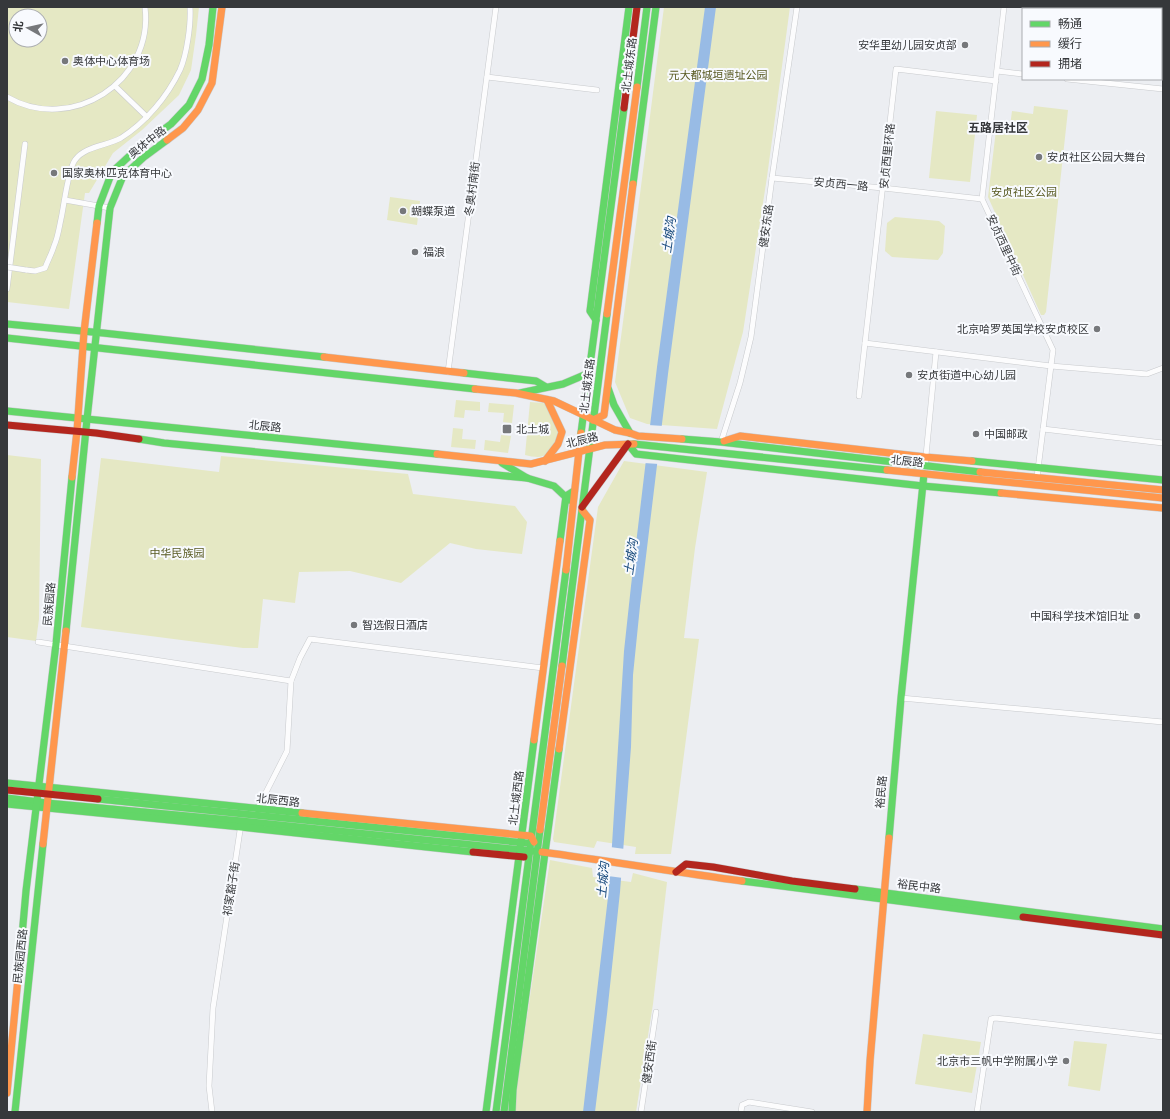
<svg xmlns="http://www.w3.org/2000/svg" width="1170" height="1119" font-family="'IBM Plex Sans','Noto Sans SC',sans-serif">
	<rect width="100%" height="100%" fill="#eceef2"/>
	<!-- green -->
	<g fill="#e5e8c4" fill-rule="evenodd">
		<path d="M7,7H199L196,35L191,70L179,95L142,130L113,153L89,193H85L69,309L7,302ZM16,16H40V40H16Z"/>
		<path d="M664,7H790L767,177L743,332L717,429L647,424L630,418L615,382L639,202Z"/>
		<path d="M1034,106L1068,110L1046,312L1044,315H1041L988,197L996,130L1010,126L1012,111L1033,114Z"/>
		<path d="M936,111L977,115L970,182L929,178Z"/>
		<path d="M390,197L420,201L417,225L387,220Z"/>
		<path d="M895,217L939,221L945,226L943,253L938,260L892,257L885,251L887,223Z"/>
		<path d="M456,400L480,402V411L465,410L464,418L454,417Z"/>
		<path d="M530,402L543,403L548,405L561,432C557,441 550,457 538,457C534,457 529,456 525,455Z"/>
		<path d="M489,403L514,405L512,423L503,422L504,413L488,412Z"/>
		<path d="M453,428L463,429L462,439L476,440L475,449L451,447Z"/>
		<path d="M501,435L511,436L508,453L484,450L485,440L500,442Z"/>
		<path d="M7,455L41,459L39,619L36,641L7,637Z"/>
		<path d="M221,456L408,474L413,494L515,506L527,522L522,554L476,549L450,543L401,583L350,571L299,572L295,603L263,599L258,648H243L81,627L101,458L219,472Z"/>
		<path d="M624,461L707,472L695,548L684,638L699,639L671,854H635L636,847L597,841L594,848L554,842L553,839L598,507Z"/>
		<path d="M550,860L592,868L593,877L631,882L633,873L667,882L653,1004L636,1112H515L517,1086Z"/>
		<path d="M923,1034L981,1042L972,1093L915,1084Z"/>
		<path d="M1074,1041L1107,1044L1100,1091L1068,1086Z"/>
	</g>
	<!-- water -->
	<path fill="#98bbe5" d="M705,7H716L668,374L640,606L633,675L631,747L620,892L607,1014L595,1112H583L608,897L612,845L624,651L631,586L657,367Z"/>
	<!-- pier -->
	<g fill="#eceef2">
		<path d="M648,425L664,426L659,464L644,463Z"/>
		<path d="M610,847L625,849L623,878L608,876Z"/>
	</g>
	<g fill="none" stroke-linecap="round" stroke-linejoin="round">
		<defs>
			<g id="street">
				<path d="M1004,7L982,199L1053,350L1037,477"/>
				<path d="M997,71L1023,74"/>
				<path d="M487,77L597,90"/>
				<path d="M1067,79L1163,89"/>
				<path d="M115,86L147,117"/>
				<path d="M7,97C71,134 154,82 145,7"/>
				<path d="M772,178L883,188L982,199"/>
				<path d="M65,200L110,208"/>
				<path d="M26,270L35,271L45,268C48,260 52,253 54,246C58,237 59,228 61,219C64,206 68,169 75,160C85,146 107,146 121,138C146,122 167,97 180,70C187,54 191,24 190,7"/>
				<path d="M7,289L25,144"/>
				<path d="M865,343L1051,366L1147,374L1163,368"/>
				<path d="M448,372L496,7"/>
				<path d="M859,396L896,69L996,81"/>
				<path d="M1043,429L1163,443"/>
				<path d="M721,442L740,383L751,337L772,178L797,7"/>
				<path d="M925,466L936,352"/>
				<path d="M38,642L291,681L300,658L310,639L543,668"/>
				<path d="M901,698L1163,722"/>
				<path d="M257,810L287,751L291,681"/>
				<path d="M212,1112L209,1086L213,1008L241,824"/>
				<path d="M641,1112L656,1012"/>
				<path d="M741,1112L742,1105L749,1102L812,1112"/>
				<path d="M977,1112L991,1019L995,1018L1163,1037"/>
			</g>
			<g id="fast">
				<path d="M637,87L647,7"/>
				<path d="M633,184L656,7"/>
				<path d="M97,223L99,206L112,172L137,149L171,124L189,105L202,79L209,45L213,7"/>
				<path d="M596,320L590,311L629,7"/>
				<path d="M7,324L103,333L324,357"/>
				<path d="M7,338L475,389"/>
				<path d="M464,373L536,381L546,387"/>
				<path d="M608,388L614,405L630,433"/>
				<path d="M520,393L563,384L589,373"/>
				<path d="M7,411L437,454"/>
				<path d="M581,433L624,108"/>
				<path d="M139,439L164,443L527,478"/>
				<path d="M682,439L721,442L980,472"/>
				<path d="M628,444L636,454L923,486L1001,493"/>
				<path d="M634,444L887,470"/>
				<path d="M972,461L1163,480"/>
				<path d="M502,463L527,478L554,486L569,500"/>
				<path d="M560,541L566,496L574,491"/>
				<path d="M66,631L87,419L110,208L123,176L144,157L167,140"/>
				<path d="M562,666L607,314"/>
				<path d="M7,783L302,813"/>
				<path d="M7,798L47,803L242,821L542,852"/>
				<path d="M98,799L526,843"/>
				<path d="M7,804L241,827L473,852"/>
				<path d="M889,838L901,698L924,474"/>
				<path d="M742,881L1023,917"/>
				<path d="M855,889L1163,929"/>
				<path d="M21,947L26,891L56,644L72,477"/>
				<path d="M15,1112L43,844"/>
				<path d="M486,1112L534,740"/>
				<path d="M496,1112L566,570"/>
				<path d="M504,1112L540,830"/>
				<path d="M512,1112L513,1090L559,749"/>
			</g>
			<g id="slow">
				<path d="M167,140L183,128L198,110L212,83L222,7"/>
				<path d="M607,314L637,87"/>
				<path d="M324,357L464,373"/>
				<path d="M475,389L516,393L554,401L615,430L630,433L638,436L682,439"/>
				<path d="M593,420L604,415L633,184"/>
				<path d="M724,441L740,436L925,457L972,461"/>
				<path d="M437,454L531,464L605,445L634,444"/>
				<path d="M545,461L558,444L562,432L547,400"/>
				<path d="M887,470L1163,498"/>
				<path d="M980,472L1163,490"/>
				<path d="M72,477L77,431L84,332L97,223"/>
				<path d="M1001,493L1163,508"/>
				<path d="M566,570L581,433"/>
				<path d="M534,740L560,541"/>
				<path d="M559,749L590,520L582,510"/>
				<path d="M302,813L531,836L534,842"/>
				<path d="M540,830L562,666"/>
				<path d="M43,844L66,631"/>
				<path d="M542,852C609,861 675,872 742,881"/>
				<path d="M7,1093L21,947"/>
				<path d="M867,1112L870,1061L889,838"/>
			</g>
			<g id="jam">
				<path d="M624,108L637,7"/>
				<path d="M7,425L96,433L139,439"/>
				<path d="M582,507L628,444"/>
				<path d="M7,790L98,799"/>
				<path d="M473,852L524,857"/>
				<path d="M676,872L686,864L713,867L792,881L855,889"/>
				<path d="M1023,917L1163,935"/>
			</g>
		</defs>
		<!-- street casing -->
		<use href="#street" stroke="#c8cacd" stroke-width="6"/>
		<!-- fast casing -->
		<use href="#fast" stroke="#c8cacd" stroke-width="8"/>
		<!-- slow casing -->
		<use href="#slow" stroke="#c8cacd" stroke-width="8"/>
		<!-- jam casing -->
		<use href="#jam" stroke="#c8cacd" stroke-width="8"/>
		<!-- street -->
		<use href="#street" stroke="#fcfcfd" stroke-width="5"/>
		<!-- fast -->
		<use href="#fast" stroke="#63d668" stroke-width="7"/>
		<!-- slow -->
		<use href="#slow" stroke="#ff974d" stroke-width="7"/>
		<!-- jam -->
		<use href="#jam" stroke="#b3261e" stroke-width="7"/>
		<defs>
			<path id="street-bridge" d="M7,267L26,270"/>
		</defs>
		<!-- street-bridge casing -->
		<use href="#street-bridge" stroke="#c8cacd" stroke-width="6" stroke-linecap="butt"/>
		<!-- street-bridge -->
		<use href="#street-bridge" stroke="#fcfcfd" stroke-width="5"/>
	</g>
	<!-- markers -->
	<g fill="#76787b" stroke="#f8fafe" stroke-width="1.5">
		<circle cx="965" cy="45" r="4"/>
		<circle cx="65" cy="61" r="4"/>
		<circle cx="1039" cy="157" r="4"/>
		<circle cx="54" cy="173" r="4"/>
		<circle cx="403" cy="211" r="4"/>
		<circle cx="415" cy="252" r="4"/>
		<circle cx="1097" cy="329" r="4"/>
		<circle cx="909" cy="375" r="4"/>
		<rect x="502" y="424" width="10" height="10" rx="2"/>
		<circle cx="976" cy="434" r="4"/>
		<circle cx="1137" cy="616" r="4"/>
		<circle cx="354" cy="625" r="4"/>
		<circle cx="1066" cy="1061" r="4"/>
	</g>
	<g text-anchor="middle" stroke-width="4" stroke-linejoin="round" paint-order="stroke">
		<!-- poi labels -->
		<g font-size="11" fill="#36383b" stroke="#f8fafe" text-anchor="start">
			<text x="957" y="49" text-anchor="end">安华里幼儿园安贞部</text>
			<text x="73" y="65">奥体中心体育场</text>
			<text x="1047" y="161">安贞社区公园大舞台</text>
			<text x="62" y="177">国家奥林匹克体育中心</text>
			<text x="411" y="215">蝴蝶泵道</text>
			<text x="423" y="256">福浪</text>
			<text x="1089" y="333" text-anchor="end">北京哈罗英国学校安贞校区</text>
			<text x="917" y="379">安贞街道中心幼儿园</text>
			<text x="516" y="433">北土城</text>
			<text x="984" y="438">中国邮政</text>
			<text x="1129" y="620" text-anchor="end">中国科学技术馆旧址</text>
			<text x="362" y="629">智选假日酒店</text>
			<text x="1058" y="1065" text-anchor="end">北京市三帆中学附属小学</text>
		</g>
		<!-- street labels -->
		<g font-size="11" fill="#36383b" stroke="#f8fafe">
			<text transform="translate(629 65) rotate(-83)" y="4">北土城东路</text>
			<text transform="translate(147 142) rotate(-38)" y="4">奥体中路</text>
			<text transform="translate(887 156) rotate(-84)" y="4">安贞西里环路</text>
			<text transform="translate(841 184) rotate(5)" y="4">安贞西一路</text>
			<text transform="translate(472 189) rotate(-83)" y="4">冬奥村南街</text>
			<text transform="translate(766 226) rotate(-82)" y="4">健安东路</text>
			<text transform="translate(1004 245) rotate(65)" y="4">安贞西里中街</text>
			<text transform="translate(587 386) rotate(-83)" y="4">北土城东路</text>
			<text transform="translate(265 426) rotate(6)" y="4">北辰路</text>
			<text transform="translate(582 440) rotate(-14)" y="4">北辰路</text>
			<text transform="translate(907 461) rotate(6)" y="4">北辰路</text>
			<text transform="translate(49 604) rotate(-85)" y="4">民族园路</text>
			<text transform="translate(881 792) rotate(-85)" y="4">裕民路</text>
			<text transform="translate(516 798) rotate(-83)" y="4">北土城西路</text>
			<text transform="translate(278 800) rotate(6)" y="4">北辰西路</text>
			<text transform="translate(919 886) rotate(7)" y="4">裕民中路</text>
			<text transform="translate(231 889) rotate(-81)" y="4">祁家豁子街</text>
			<text transform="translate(20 956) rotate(-84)" y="4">民族园西路</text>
			<text transform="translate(649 1062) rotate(-82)" y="4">健安西街</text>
		</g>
		<!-- park labels -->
		<g font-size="11" fill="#585a22" stroke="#f8fafe">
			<text x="718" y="79">元大都城垣遗址公园</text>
			<text x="1024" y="196">安贞社区公园</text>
			<text x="177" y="557">中华民族园</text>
		</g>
		<!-- neighbourhood labels -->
		<g font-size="12" font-weight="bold" fill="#36383b" stroke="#f8fafe">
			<text x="998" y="132">五路居社区</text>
		</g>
		<!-- water labels -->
		<g font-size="12" font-style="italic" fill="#0e4276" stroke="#f8fafe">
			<text transform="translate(669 235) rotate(-82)" y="4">土城沟</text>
			<text transform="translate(631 557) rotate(-82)" y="4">土城沟</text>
			<text transform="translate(603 880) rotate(-85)" y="4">土城沟</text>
		</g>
	</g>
	<!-- border -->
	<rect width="1170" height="1119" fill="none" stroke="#36383b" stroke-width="16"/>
	<!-- legend -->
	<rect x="1022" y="8" width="140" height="72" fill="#f8fafe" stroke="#aaacb0"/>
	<rect x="1030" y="21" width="20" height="6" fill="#63d668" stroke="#aaacb0"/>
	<text x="1058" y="28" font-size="12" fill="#36383b">畅通</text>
	<rect x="1030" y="41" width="20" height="6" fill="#ff974d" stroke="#aaacb0"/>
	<text x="1058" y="48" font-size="12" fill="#36383b">缓行</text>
	<rect x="1030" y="61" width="20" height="6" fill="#b3261e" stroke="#aaacb0"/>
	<text x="1058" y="68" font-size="12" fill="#36383b">拥堵</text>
	<!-- north arrow -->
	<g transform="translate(28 28) rotate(278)"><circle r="19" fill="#f8fafe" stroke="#aaacb0"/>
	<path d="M0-3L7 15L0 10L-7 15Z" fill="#76787b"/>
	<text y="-6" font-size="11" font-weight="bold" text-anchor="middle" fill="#36383b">北</text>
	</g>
</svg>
